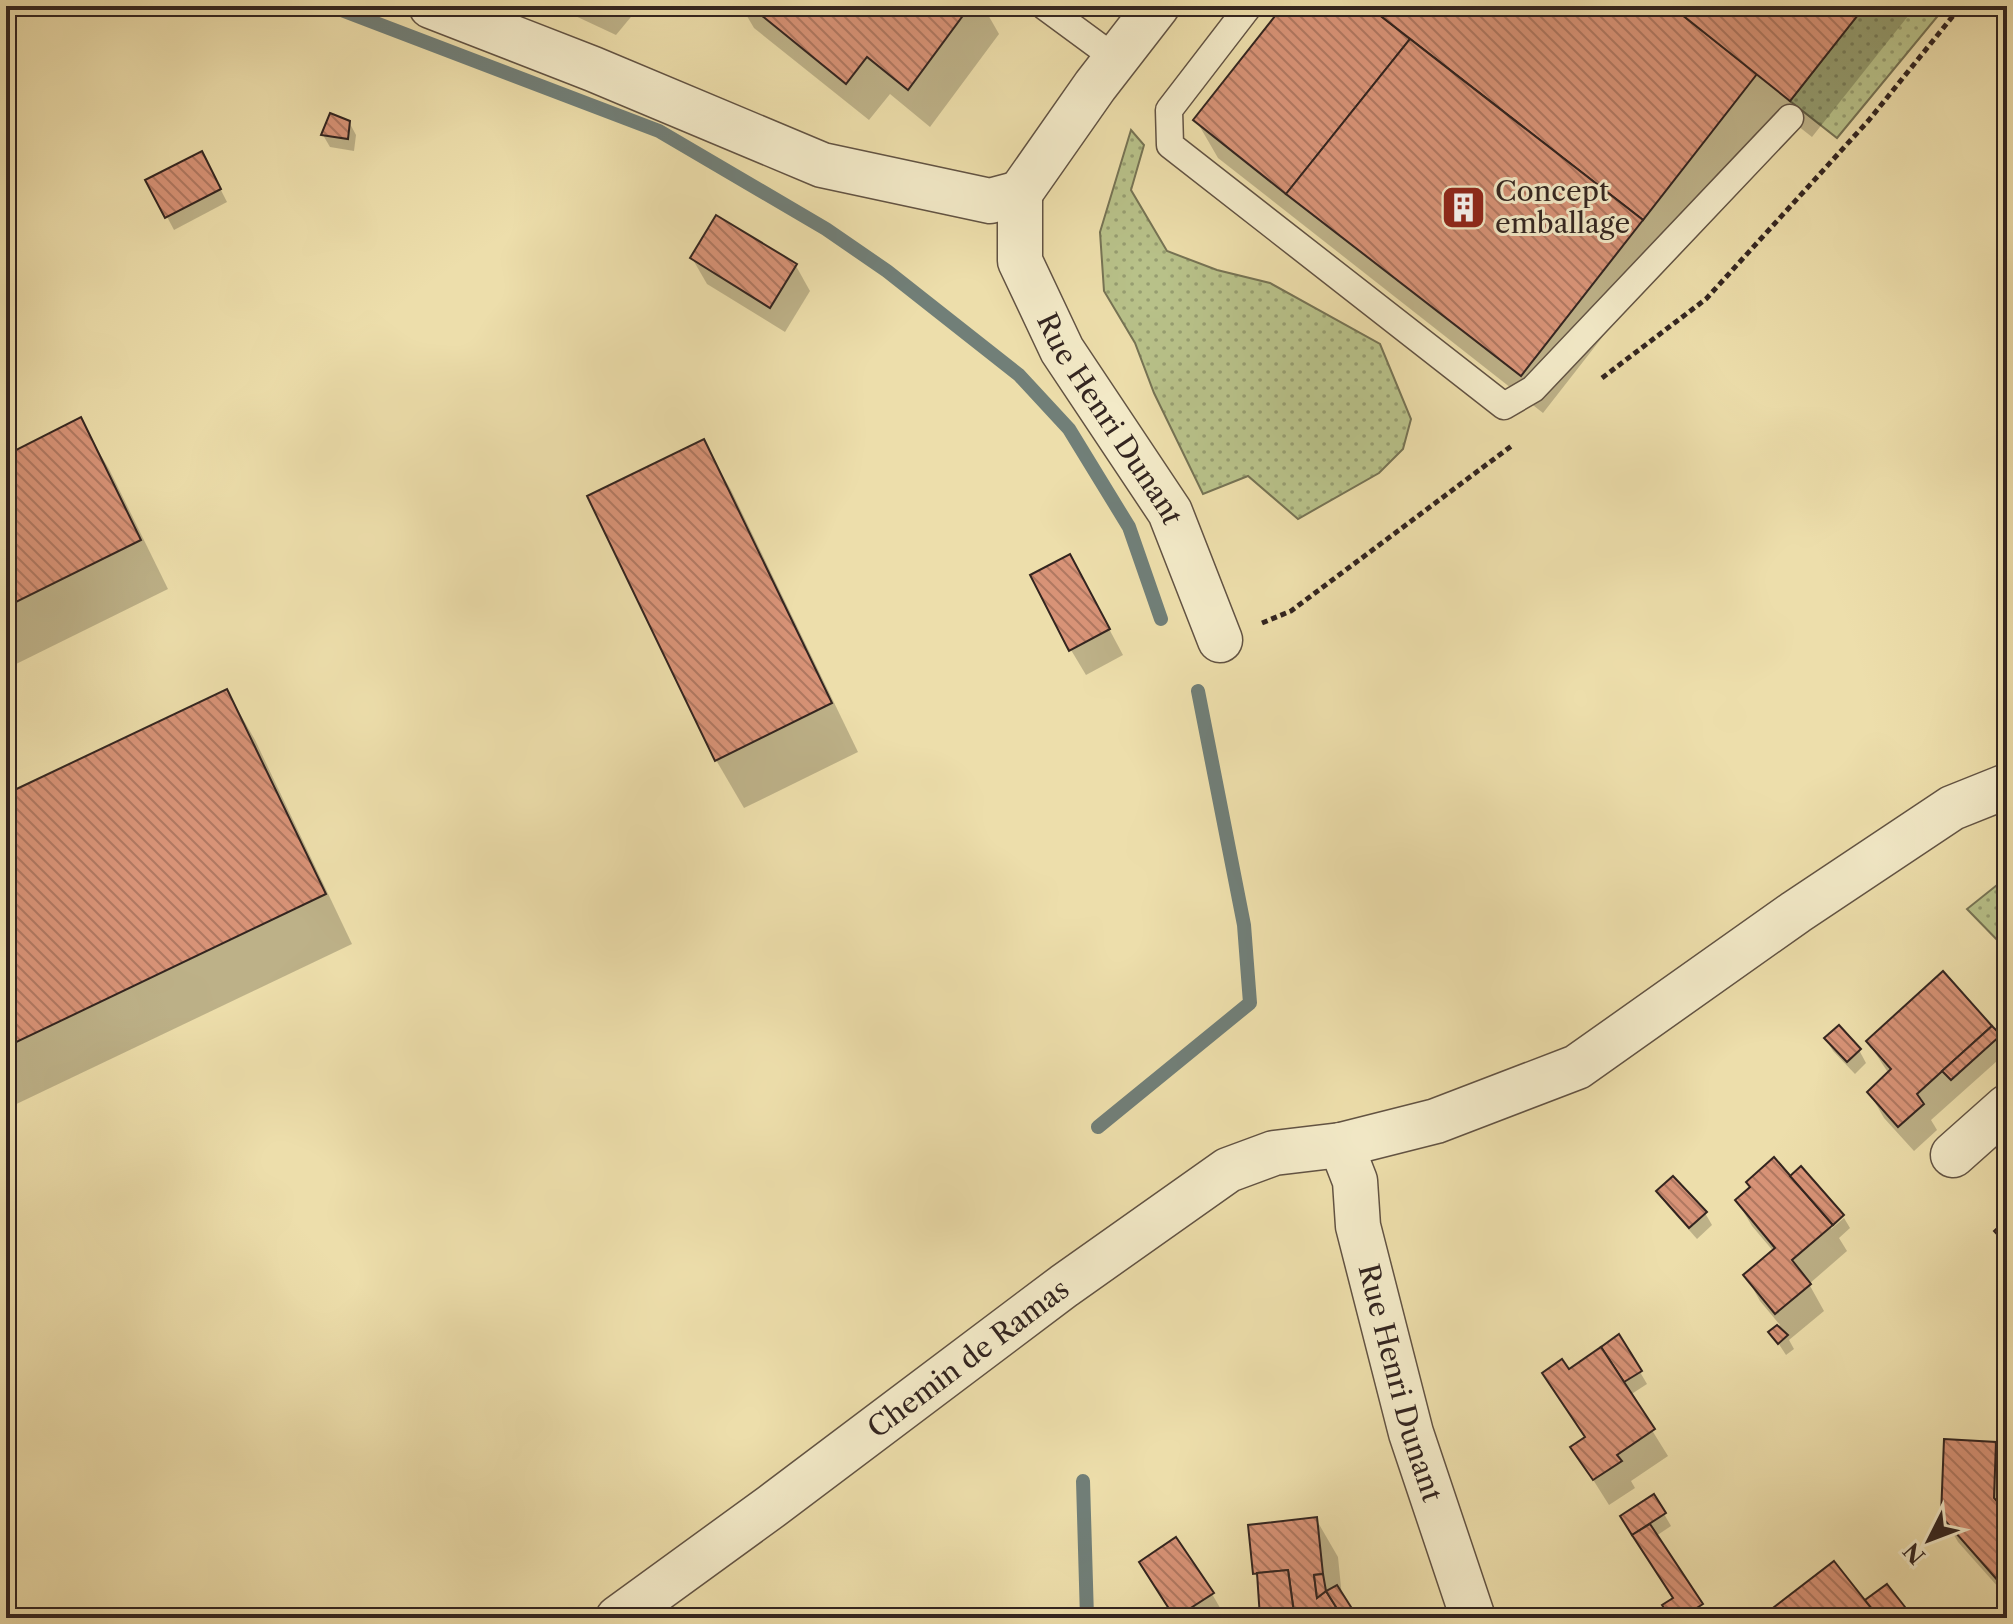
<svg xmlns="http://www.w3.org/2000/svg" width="2013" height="1624" font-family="'Libre Caslon Text',serif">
	<defs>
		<pattern id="grass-dots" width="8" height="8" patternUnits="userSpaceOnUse" patternTransform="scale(2)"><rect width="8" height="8" fill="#b8c189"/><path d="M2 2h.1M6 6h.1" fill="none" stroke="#969d70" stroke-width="1.8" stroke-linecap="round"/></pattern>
		<pattern id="building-back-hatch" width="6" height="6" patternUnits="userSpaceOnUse" patternTransform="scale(2)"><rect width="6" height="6" fill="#d89377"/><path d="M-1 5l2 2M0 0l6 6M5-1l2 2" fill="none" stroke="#b07861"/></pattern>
	</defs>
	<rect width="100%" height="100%" fill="#eddeab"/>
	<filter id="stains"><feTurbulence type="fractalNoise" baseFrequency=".0025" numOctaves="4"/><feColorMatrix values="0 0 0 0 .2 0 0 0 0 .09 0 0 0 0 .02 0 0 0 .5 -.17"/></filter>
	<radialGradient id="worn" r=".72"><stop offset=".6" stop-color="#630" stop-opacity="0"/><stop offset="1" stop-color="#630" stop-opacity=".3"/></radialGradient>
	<!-- grass -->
	<g fill="url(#grass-dots)" stroke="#767354" stroke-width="2">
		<path d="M1865,6H1946L1837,138L1790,101Z"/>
		<path d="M1131,130L1144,145L1131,190L1167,251L1217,270L1270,283L1380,344L1411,419L1403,449L1379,473L1298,519L1248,476L1203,494L1154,393L1135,343L1104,291L1100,232Z"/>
		<path d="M2007,877V950L1967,909Z"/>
	</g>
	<!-- shadow -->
	<g fill="#0003">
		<path d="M554,6H640L616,35Z"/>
		<path d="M741,6H983L999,34L930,127L890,94L869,120L754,28Z"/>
		<path d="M1286,6H1916L1812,137L1779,111L1543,413L1218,158L1196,120Z"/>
		<path d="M349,122L356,135L354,151L330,147L323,135Z"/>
		<path d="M208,165L227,202L174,230L148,181Z"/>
		<path d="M6,234L17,258L6,263Z"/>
		<path d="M692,258L796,266L810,291L785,332L707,284Z"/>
		<path d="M80,420L109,469L168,589L6,669V457Z"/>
		<path d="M703,442L731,490L858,752L744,808L716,760Z"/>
		<path d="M1084,582L1123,655L1086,675L1071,650Z"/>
		<path d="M227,691L255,740L352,944L6,1109V797Z"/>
		<path d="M2000,1036L2007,1048L2006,1053L1931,1120L1937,1130L1914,1151L1884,1118L1869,1092L1889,1074L1868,1042Z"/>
		<path d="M1826,1039L1859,1050L1866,1063L1855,1074L1833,1051Z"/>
		<path d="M1658,1191L1705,1213L1712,1225L1697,1239L1666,1204Z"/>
		<path d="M1737,1201L1831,1224V1229L1844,1218L1850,1228L1839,1238L1847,1251L1809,1284L1824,1311L1789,1340L1794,1349L1786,1355L1771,1332L1780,1325L1760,1301L1746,1276L1774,1252L1752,1226Z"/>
		<path d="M1568,1372H1640L1647,1384L1630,1395L1668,1456L1631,1481L1635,1488L1609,1505L1573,1448L1586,1439L1544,1374Z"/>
		<path d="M1995,1444L2007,1465V1597L1958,1542L1943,1516Z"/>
		<path d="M1664,1514L1671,1526L1656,1536L1707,1618H1672L1675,1599L1629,1529Z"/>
		<path d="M1316,1519L1338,1557L1342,1597L1355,1618H1262L1259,1581L1255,1574Z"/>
		<path d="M1887,1587L1909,1618H1775L1871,1611Z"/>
		<path d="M1156,1588L1212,1594L1226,1618H1175Z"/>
	</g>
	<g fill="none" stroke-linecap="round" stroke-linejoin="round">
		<!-- stream -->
		<g stroke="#717f78" stroke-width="14">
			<path d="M331,6L659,131L826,229L887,271L1019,375L1069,429L1129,527L1161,619"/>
			<path d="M1098,1127L1250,1003L1244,925L1198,691"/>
			<path d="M1083,1481L1087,1618"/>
		</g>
	</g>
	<!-- building -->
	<g fill="url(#building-back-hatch)" stroke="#332520" stroke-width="2">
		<path d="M750,6H970L908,90L867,57L846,84Z"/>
		<path d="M1283,6H1368L1410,39L1286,194L1193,120Z"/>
		<path d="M1368,6H1671L1757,74L1643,220Z"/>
		<path d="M1671,6H1865L1790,101Z"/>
		<path d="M1410,39L1643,220L1521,376L1286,194Z"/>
		<path d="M330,113L350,121L348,139L321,135Z"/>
		<path d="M202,151L221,189L165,218L145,180Z"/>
		<path d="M716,215L797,264L770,308L690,258Z"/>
		<path d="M81,417L141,540L6,607V455Z"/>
		<path d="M704,439L832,703L715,761L587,496Z"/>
		<path d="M1070,554L1110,629L1069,651L1030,575Z"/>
		<path d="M227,689L326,894L6,1047V794Z"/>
		<path d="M1943,971L1992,1026L1917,1094L1924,1104L1898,1127L1867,1092L1891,1069L1866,1041Z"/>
		<path d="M1839,1025L1861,1049L1847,1062L1824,1038Z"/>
		<path d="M1992,1026L2001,1035L1951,1080L1942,1071Z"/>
		<path d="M1774,1157L1833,1225L1792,1260L1811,1284L1775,1314L1743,1275L1775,1248L1735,1200L1750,1187L1746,1182Z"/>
		<path d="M1801,1166L1844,1215L1833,1225L1790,1176Z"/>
		<path d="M1673,1176L1707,1212L1689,1228L1656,1191Z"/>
		<path d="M2007,1219V1245L1994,1231Z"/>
		<path d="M1777,1325L1788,1335L1778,1344L1768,1332Z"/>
		<path d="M1619,1334L1642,1371L1624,1382L1601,1347Z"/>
		<path d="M1601,1347L1655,1429L1617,1455L1622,1461L1593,1480L1570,1447L1585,1437L1542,1373L1562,1359L1569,1369Z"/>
		<path d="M1944,1439L1996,1442L1994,1498L2007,1513V1591L1941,1516Z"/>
		<path d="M1654,1494L1666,1513L1632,1535L1620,1516Z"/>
		<path d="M1317,1517L1323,1574L1314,1575L1317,1598L1326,1591L1343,1618H1285L1294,1613L1288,1570L1253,1574L1248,1525Z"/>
		<path d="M1650,1524L1703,1604L1681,1618H1671L1662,1605L1673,1598L1632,1535Z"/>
		<path d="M1176,1537L1214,1593L1175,1618L1139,1562Z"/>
		<path d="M1834,1561L1879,1618H1774L1769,1611Z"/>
		<path d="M1288,1570L1294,1613L1285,1618H1260L1257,1573Z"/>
		<path d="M1323,1574L1326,1591L1317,1598L1314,1575Z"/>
		<path d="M1887,1584L1905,1607L1891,1618H1879L1865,1600Z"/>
		<path d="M1337,1585L1358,1618H1343L1326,1591Z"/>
	</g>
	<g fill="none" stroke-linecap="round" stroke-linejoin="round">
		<defs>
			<g id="service">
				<path d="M1044,6L1116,59"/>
				<path d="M1249,6L1169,110L1170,145L1504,406L1533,389L1790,118"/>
			</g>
			<g id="minor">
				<path d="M431,6L593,69L822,165L990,201L1020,193"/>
				<path id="s1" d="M1020,193V261L1062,350L1170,512L1220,640"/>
				<path d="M1020,193L1095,86L1157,6"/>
				<path id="s2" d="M1341,1145L1355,1181L1358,1226L1411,1433L1473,1618"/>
				<path d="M1953,1155L2007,1107"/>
				<path id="s3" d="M618,1618L772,1506L1064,1286L1228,1170L1274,1153L1341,1145L1436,1121L1577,1067L1796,912L1952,808L2007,786"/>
			</g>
		</defs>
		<!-- service casing -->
		<use href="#service" stroke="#625343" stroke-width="29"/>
		<!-- minor casing -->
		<use href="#minor" stroke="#625343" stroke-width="47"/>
		<!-- path -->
		<g stroke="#332520" stroke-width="5" stroke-dasharray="6 4" stroke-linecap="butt">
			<path d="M1602,378L1706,299L1869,120L1961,6"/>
			<path d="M1262,623L1291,611L1514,444"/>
		</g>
		<!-- service -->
		<use href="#service" stroke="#f3eac8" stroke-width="26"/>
		<!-- minor -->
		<use href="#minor" stroke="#f3eac8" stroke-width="44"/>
	</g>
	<!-- icons -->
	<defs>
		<symbol id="building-square" viewBox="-11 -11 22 22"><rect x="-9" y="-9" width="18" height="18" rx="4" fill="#8f2418" stroke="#f3eac8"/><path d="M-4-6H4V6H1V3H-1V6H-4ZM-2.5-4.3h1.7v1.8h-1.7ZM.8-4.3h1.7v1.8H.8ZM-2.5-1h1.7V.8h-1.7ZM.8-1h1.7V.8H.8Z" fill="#fff"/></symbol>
	</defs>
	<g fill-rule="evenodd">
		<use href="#building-square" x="1438" y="182" width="51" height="51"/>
	</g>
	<g text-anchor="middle" stroke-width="6" stroke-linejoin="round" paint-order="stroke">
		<!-- poi labels -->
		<g font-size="28" fill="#332520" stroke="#f3eac8" text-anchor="start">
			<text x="1495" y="201">Concept<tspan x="1495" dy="32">emballage</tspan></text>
		</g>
		<!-- street labels -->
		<g font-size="28" fill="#332520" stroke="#f3eac8">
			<text dy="10" stroke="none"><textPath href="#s1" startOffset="250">Rue Henri Dunant</textPath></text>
			<text dy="10" stroke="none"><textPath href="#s3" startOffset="436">Chemin de Ramas</textPath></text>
			<text dy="10" stroke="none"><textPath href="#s2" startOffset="246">Rue Henri Dunant</textPath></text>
		</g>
	</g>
	<!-- margin -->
	<rect width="2013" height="1624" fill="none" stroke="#eddeab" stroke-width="32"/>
	<rect x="8" y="8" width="1997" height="1608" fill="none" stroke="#332520" stroke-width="4"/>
	<rect x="16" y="16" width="1981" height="1592" fill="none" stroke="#332520" stroke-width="2"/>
	<!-- north arrow -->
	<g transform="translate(1929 1540) rotate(228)" stroke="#f3eac8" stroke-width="6" paint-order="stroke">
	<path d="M0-6L14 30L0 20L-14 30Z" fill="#332520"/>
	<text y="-12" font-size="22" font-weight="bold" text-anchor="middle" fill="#332520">N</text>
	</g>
	<rect width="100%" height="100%" filter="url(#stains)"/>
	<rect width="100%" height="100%" fill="url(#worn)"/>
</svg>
